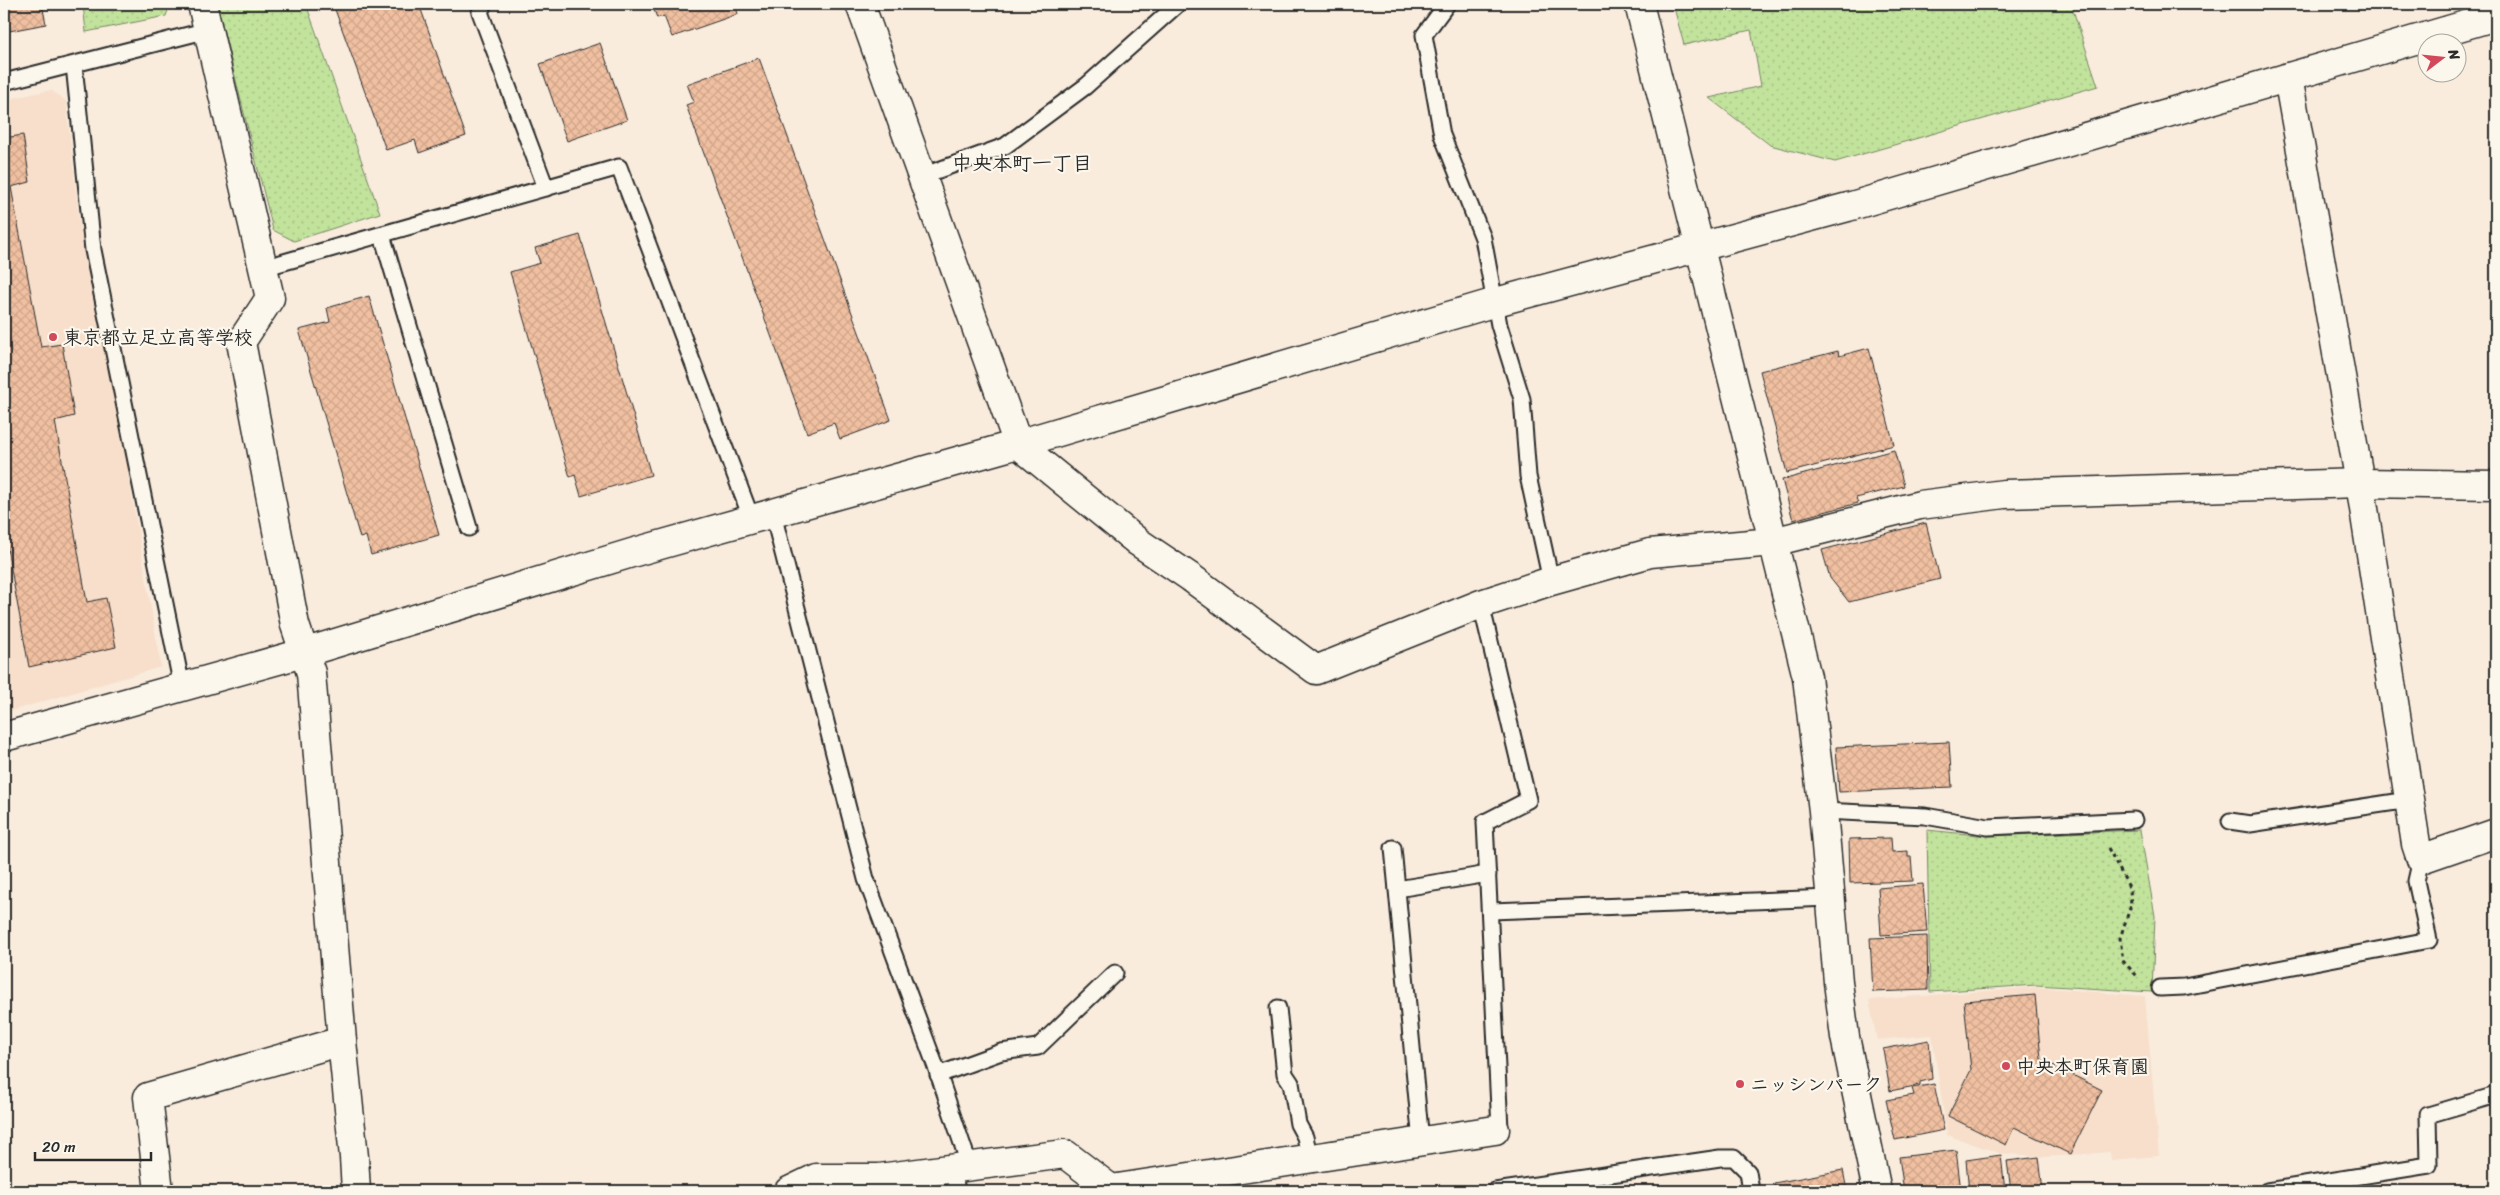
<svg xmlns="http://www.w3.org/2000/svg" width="2500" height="1195" font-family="Sriracha,'Klee One',sans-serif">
	<defs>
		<pattern id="green-dots" width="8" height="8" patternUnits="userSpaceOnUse" patternTransform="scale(1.25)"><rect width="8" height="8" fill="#c2e39c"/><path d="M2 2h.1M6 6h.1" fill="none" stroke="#a7c387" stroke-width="1.8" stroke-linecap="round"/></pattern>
		<pattern id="building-cross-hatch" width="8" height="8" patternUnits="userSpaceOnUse" patternTransform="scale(1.25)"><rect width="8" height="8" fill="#f1c0a1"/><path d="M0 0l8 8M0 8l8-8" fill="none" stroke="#cfa58b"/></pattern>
	</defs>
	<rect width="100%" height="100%" fill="#f9ecdd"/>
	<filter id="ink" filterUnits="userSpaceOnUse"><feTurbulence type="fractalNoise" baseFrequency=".02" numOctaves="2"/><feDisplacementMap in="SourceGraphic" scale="10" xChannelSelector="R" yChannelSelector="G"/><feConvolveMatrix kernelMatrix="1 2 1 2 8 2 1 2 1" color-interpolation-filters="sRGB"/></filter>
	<g filter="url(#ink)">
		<!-- built -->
		<g fill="#f7dfcb">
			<path d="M51,90L66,101L80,227L124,448L161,667L4,713V100Z"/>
			<path d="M2036,987L2145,996L2159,1156L2111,1160L2110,1152L2046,1157L1999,1153L1947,1135L1932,1035L1877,1040L1869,1000Z"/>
		</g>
		<!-- green -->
		<g fill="url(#green-dots)" stroke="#768764">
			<path d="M83,4H170L166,16L86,32Z"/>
			<path d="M217,4H306L380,213L294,241L273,230Z"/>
			<path d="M1673,4H2071L2098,86L1835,162L1770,145L1709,98L1761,86L1751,30L1684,45Z"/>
			<path d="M1927,830L1987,836L2140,830L2155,916L2152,992L2036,985L1930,992Z"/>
		</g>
		<!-- building -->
		<g fill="url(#building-cross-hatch)" stroke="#2b2b2b">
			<path d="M4,4H42L46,24L4,32Z"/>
			<path d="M333,4H419L466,136L419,153L415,140L386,150Z"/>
			<path d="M652,4H735L738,14L672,37L664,16L657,18Z"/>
			<path d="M600,43L627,120L567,141L540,64Z"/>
			<path d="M759,58L891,420L840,439L834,423L807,433L686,105L694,102L687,84Z"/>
			<path d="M23,135L30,182L11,187L41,347L62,344L74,416L55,421L87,602L106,598L116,647L29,667L4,531V138Z"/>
			<path d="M580,235L651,475L581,496L575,475L570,477L510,272L540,263L535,248Z"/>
			<path d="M369,296L439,535L371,555L366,536L360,538L299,330L330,322L327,308Z"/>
			<path d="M1869,348L1894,445L1787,473L1760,371L1838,351L1839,356Z"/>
			<path d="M1894,450L1904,486L1856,498L1858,503L1793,520L1782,480Z"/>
			<path d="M1926,523L1940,579L1849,602L1830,578L1822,550Z"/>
			<path d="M1949,742L1952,787L1839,792L1836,747Z"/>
			<path d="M1891,838L1892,852L1908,851V857H1911L1913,881L1850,883L1849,839Z"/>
			<path d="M1923,884L1927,932L1881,935L1878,888Z"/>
			<path d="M1927,936L1928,990L1873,992L1870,938Z"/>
			<path d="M2035,995L2041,1059L2102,1090L2070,1154L2014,1127L2006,1145L1948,1116L1971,1070L1964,1001Z"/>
			<path d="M1929,1040L1932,1079L1920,1082V1085L1890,1091L1883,1049Z"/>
			<path d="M1934,1084L1944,1130L1895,1140L1886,1100L1914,1095L1912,1088Z"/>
			<path d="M1956,1150L1961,1191H1904L1899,1157Z"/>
			<path d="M2001,1155L2005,1191H1969L1966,1160Z"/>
			<path d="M2039,1157L2043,1191H2011L2007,1161Z"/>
			<path d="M1843,1170L1847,1191H1775L1774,1183Z"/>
		</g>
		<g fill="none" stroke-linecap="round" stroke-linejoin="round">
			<defs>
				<g id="service">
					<path d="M484,4L480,12L546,188"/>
					<path d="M1447,4L1424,35L1442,135L1483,238L1499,325L1522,399L1528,476L1551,581"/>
					<path d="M74,65L93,250L182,687"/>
					<path d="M4,82L208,30"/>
					<path d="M922,176L1005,146L1086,86L1178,4"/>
					<path d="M382,235L469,528"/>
					<path d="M263,268L619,167L752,520"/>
					<path d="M773,514L866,879L937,1070L970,1167"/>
					<path d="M1481,604L1528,800L1485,822L1500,1129L1495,1130"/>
					<path d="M1823,811L1925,816L1988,827L2134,820"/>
					<path d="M2230,821L2250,824L2409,800"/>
					<path d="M1393,848L1421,1142"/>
					<path d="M1397,889L1488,874"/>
					<path d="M1491,911L1830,898"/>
					<path d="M2160,988L2184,987L2429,940L2416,881L2421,859"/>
					<path d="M1278,1008L1285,1074L1291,1083L1298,1124L1305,1137L1310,1159"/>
					<path d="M938,1075L1001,1052L1038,1047L1115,973"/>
					<path d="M953,1169L957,1191"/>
					<path d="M1495,1191L1720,1158H1734L1748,1172L1751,1191"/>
					<path d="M2267,1191L2429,1165L2428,1115L2496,1095"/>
				</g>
				<g id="minor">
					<path d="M202,4L270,298L241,342L295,625L311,673L342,1041L354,1157L356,1191"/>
					<path d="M860,4L1018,444L1138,542L1190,577L1316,670L1481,604L1551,581L1650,553L1773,542L1920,505L2004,494L2360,483L2496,485"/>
					<path d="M2288,77L2360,483L2416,844L2421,859L2496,833"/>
					<path d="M4,737L303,653L635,552L1018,444"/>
					<path d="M159,1191L148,1097L342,1041"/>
					<path d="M789,1191L816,1178H879L1065,1154L1111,1189L1495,1130"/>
				</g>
				<g id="tertiary">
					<path d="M1639,4L1807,677L1823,811L1838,982L1845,1037L1877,1191"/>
					<path d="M1018,444L1496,302L1848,207L2496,16"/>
				</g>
			</defs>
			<!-- service casing -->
			<use href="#service" stroke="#2b2b2b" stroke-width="19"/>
			<!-- minor casing -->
			<use href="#minor" stroke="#2b2b2b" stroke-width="31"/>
			<!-- tertiary casing -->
			<use href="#tertiary" stroke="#2b2b2b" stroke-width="31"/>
			<!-- path -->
			<path stroke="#2b2b2b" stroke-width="3" stroke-dasharray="4 4" stroke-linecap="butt" d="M2108,848L2130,889L2131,905L2120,938L2123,961L2137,976"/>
			<!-- service -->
			<use href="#service" stroke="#fbf7ec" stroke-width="15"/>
			<!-- minor -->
			<use href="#minor" stroke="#fbf7ec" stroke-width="28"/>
			<!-- tertiary -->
			<use href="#tertiary" stroke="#fbf7ec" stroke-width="28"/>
		</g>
	</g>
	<!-- markers -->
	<g fill="#d1495b" stroke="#fbf7ec" stroke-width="2">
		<circle cx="53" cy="337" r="5"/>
		<circle cx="2006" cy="1066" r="5"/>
		<circle cx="1740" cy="1084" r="5"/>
	</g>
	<g text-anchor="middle" stroke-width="4.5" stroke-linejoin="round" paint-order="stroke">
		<!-- poi labels -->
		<g font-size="19" font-weight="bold" fill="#2b2b2b" stroke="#fbf7ec" text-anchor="start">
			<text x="63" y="344">東京都立足立高等学校</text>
			<text x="2016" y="1073">中央本町保育園</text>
			<text x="1750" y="1091">ニッシンパーク</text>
		</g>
		<!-- neighbourhood labels -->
		<g font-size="20" font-weight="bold" fill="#2b2b2b" stroke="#fbf7ec">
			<text x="1022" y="170">中央本町一丁目</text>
		</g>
	</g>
	<!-- margin -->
	<rect width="2500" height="1195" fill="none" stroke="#fbf7ec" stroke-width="20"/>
	<rect x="10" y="10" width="2480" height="1175" fill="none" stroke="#2b2b2b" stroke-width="2" filter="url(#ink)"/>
	<!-- north arrow -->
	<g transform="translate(2442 58) rotate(74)"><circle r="24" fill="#fbf7ec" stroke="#a8a59f"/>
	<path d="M0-4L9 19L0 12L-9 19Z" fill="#d1495b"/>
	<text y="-8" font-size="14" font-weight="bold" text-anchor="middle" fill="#2b2b2b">N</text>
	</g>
	<!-- scale -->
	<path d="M35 1152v8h116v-8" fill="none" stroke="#2b2b2b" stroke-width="2.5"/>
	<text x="42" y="1152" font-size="15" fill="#2b2b2b" stroke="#fbf7ec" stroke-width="4" paint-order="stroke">20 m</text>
</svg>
